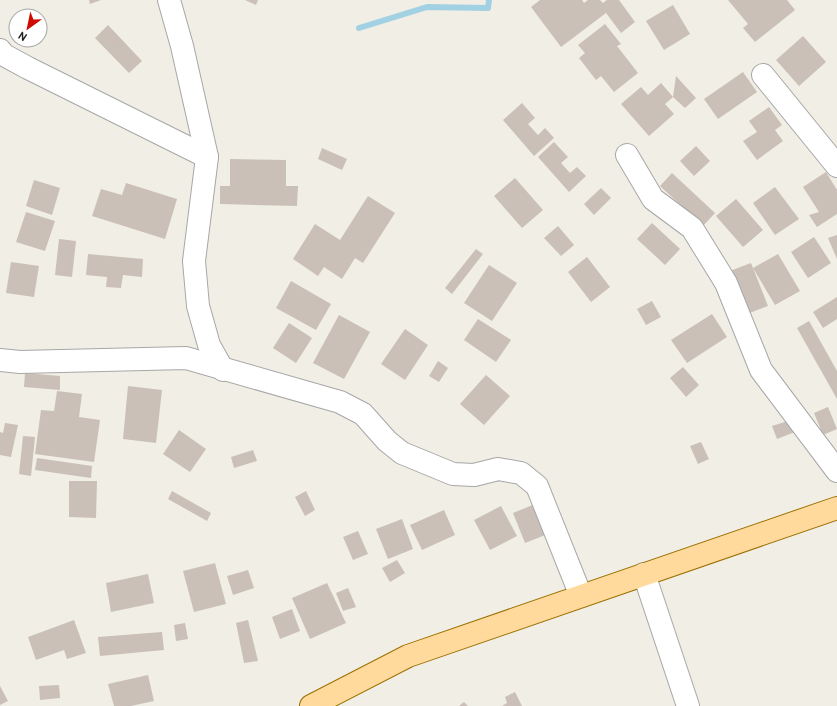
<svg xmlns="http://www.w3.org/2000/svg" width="837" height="706" font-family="Overpass,sans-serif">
	<rect width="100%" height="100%" fill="#f1eee5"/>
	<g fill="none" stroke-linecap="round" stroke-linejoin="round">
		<!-- stream -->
		<path stroke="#a1d1e3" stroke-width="6" d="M359,28L427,7L488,8L489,0"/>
	</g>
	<!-- building -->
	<g fill="#cac0b8">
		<path d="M89,0H101L90,4Z"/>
		<path d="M245,0H258L256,5Z"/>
		<path d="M540,0H582L584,3L588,0H600L603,3L607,0H619L635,22L621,33L606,13L561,47L531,7Z"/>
		<path d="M728,0H787L795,10L755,42L743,28L748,24Z"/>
		<path d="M673,5L690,34L664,50L646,21Z"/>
		<path d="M605,24L621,44L617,46L638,73L614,92L601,76L596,80L579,58L585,53L578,45Z"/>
		<path d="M108,25L142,61L129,73L95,38Z"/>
		<path d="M803,36L826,62L799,86L776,60Z"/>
		<path d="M743,72L757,92L718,119L704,99Z"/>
		<path d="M676,76L696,98L685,108L673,97Z"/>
		<path d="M661,83L673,97L665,104L674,114L649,136L621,104L641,87L648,95Z"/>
		<path d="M522,103L535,118L528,124L538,135L545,128L554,138L534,156L503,120Z"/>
		<path d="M769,107L782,125L775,130L783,141L757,160L743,141L757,132L749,121Z"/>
		<path d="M554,142L568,157L561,163L570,173L577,167L586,176L569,192L538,157Z"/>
		<path d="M696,146L710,161L694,176L680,161Z"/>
		<path d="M322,148L347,159L342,170L318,159Z"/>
		<path d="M230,159L286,160V186H298L297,206L220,204V186H230Z"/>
		<path d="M826,172L837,190V214L817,227L809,215L819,212L803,187Z"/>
		<path d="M672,173L715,213L703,226L660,186Z"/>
		<path d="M515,178L543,210L522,228L494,196Z"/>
		<path d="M34,180L60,188L52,215L26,206Z"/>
		<path d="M126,183L177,199L165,239L92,216L101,189L122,195Z"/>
		<path d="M775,187L799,219L775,235L753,203Z"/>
		<path d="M601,188L611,198L594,215L584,204Z"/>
		<path d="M368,196L395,213L363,263L355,258L342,279L324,267L318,276L293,259L315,224L340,240Z"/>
		<path d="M736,199L763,230L743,247L716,216Z"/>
		<path d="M26,212L55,221L45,251L16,242Z"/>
		<path d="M652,223L680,249L665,265L637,239Z"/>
		<path d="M558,226L574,245L561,256L544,238Z"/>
		<path d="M837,235V259L828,238Z"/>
		<path d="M814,237L831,263L808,278L791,252Z"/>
		<path d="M59,239L76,241L72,277L55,275Z"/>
		<path d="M476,249L483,254L452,294L445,288Z"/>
		<path d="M88,254L143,259L142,277L123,275L121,288L106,287L107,277L86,275Z"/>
		<path d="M778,254L800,291L775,305L753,268L768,306L744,315L727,272L751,263L753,268Z"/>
		<path d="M587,257L610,287L591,302L568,272Z"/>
		<path d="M11,262L39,266L34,297L6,293Z"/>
		<path d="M489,265L517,283L492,321L464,303Z"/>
		<path d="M291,281L331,304L316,330L276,308Z"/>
		<path d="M837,297V319L823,328L813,312Z"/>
		<path d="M652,301L661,317L646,325L637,309Z"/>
		<path d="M712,314L727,337L687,363L671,340Z"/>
		<path d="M339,315L370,332L344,379L313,363Z"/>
		<path d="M478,319L511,340L496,362L464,340Z"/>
		<path d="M809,321L837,371V399L797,328Z"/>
		<path d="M289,323L312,338L296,363L273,348Z"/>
		<path d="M405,329L428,345L405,380L381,364Z"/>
		<path d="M438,361L448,368L439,382L429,376Z"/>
		<path d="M683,367L699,385L686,397L670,378Z"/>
		<path d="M25,373L60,376V390L24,387Z"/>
		<path d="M486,375L510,396L484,425L460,404Z"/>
		<path d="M128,386L162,390L156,443L123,439Z"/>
		<path d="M57,391L82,394L79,417L100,420L94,462L35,454L41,410L54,411Z"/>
		<path d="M828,407L837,429L823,435L814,413Z"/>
		<path d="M791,420L795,432L777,439L772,426Z"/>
		<path d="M5,423L18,425L11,457L0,455V432L3,433Z"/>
		<path d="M179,430L206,449L190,472L163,454Z"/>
		<path d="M23,436L35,437L31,476L19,474Z"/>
		<path d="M701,442L709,459L698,464L690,446Z"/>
		<path d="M253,450L257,461L234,468L231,457Z"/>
		<path d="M37,458L92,466L91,478L35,470Z"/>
		<path d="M69,481H97L96,518L69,517Z"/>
		<path d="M172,491L211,513L207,521L168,499Z"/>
		<path d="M306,491L315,510L305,516L295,497Z"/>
		<path d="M540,502L553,532L525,543L513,513Z"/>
		<path d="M501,506L517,536L490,550L474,520Z"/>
		<path d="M444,510L455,535L422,550L410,525Z"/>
		<path d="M402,519L413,549L388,559L376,529Z"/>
		<path d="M358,531L368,554L353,560L343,537Z"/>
		<path d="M397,560L405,573L390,582L382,568Z"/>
		<path d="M215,563L226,604L194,612L183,571Z"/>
		<path d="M248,570L254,588L233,595L227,576Z"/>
		<path d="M148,574L154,603L111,612L106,583Z"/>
		<path d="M327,583L346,623L310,639L292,598Z"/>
		<path d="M348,588L356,607L343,611L336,593Z"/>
		<path d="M292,609L300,631L280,639L272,617Z"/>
		<path d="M74,620L86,653L67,659L64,650L36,660L28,637Z"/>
		<path d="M248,620L258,661L244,663L236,623Z"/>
		<path d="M185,623L188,639L176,641L174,625Z"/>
		<path d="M162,632L164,650L100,656L98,637Z"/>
		<path d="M148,675L154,701L131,706H114L108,684Z"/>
		<path d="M59,685L60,698L40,700L39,686Z"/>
		<path d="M0,686L8,701L0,705Z"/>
		<path d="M515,692L522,706H502L507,703L505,697Z"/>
		<path d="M464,702L468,706H459Z"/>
	</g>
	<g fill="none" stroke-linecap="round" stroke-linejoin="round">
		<defs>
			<g id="minor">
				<path d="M169,0L182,46L207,157L194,261L198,306L209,345L223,370"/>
				<path d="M0,50L4,55L28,68L207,157"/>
				<path d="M763,75L837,166"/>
				<path d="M627,155L653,199L692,228L726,283L761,370L837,471"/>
				<path d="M0,360L20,362L186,358L340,402L363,414L387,441L402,453L453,474L474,475L498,469L521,473L537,486L581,596"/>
				<path d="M644,574L688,706"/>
			</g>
			<path id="major" d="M311,706L408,656L837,508"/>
		</defs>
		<!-- minor casing -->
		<use href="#minor" stroke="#a7a7a7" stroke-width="24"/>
		<!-- major casing -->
		<use href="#major" stroke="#9b7000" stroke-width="24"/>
		<!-- minor -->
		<use href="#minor" stroke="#fff" stroke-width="22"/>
		<!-- major -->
		<use href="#major" stroke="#ffda9c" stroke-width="22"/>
	</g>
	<!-- north arrow -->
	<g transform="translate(28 28) rotate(213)"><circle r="19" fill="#ffffff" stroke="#a6a6a6"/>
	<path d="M0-3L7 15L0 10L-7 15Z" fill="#cf0b00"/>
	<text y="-6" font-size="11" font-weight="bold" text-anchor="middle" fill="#202020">N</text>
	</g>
</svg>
